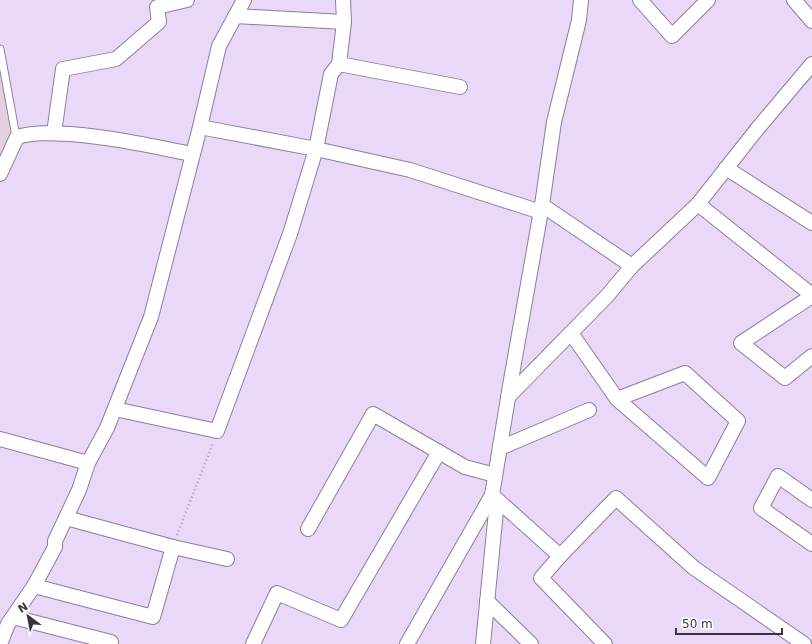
<svg xmlns="http://www.w3.org/2000/svg" width="812" height="644" viewBox="0 0 812 644" font-family="'DejaVu Sans',sans-serif">
<style>
.education{fill:#e4cfde}
.lines{fill:none;stroke-linecap:round;stroke-linejoin:round}
.service-casing{stroke:#8d7d9a;stroke-width:9}
.minor-casing{stroke:#8d7d9a;stroke-width:16}
.path{stroke:#ab9db6;stroke-width:2.5;stroke-dasharray:1 3;stroke-linecap:butt}
.service{stroke:#fff;stroke-width:7}
.minor{stroke:#fff;stroke-width:14}
</style>
<rect width="100%" height="100%" fill="#ead8f8"/>
<!-- education -->
<polygon class="education" points="0,69 12,137 0,162"/>
<g class="lines">
<defs>
<polyline id="service" points="0,49 15,131 17,137"/>
<g id="minor">
<polyline points="640,0 672,36 708,0"/>
<polyline points="794,0 812,21"/>
<polyline points="235,16 344,22"/>
<polyline points="339,64 460,87"/>
<polyline points="200,127 316,149 410,170 541,212"/>
<polyline points="54,133 63,69 116,59 159,22 157,7 187,0"/>
<polyline points="726,168 812,223"/>
<path d="M0,174L17,137C34,132 52,133 70,134C111,137 151,146 192,154"/>
<polyline points="698,204 812,295"/>
<polyline points="542,205 632,266"/>
<polyline points="812,296 741,343 785,378 812,356"/>
<polyline points="571,333 617,399 708,478 738,421 685,373 617,399"/>
<polyline points="508,397 607,296 632,266 698,204 758,128 812,64"/>
<polyline points="115,409 217,431 290,234 316,149 331,74 339,64 344,22 343,0"/>
<polyline points="0,439 88,463"/>
<polyline points="500,448 589,410"/>
<polyline points="812,500 778,476 761,508 812,544"/>
<polyline points="308,529 373,414 465,467 495,475"/>
<polyline points="173,547 227,559"/>
<polyline points="560,556 541,578 605,644"/>
<polyline points="34,586 153,617 173,547 66,518"/>
<polyline points="487,601 531,644"/>
<polyline points="13,617 111,642"/>
<polyline points="0,644 8,624 34,586 55,547 55,541 79,490 88,463 107,428 151,317 200,127 219,46 244,0"/>
<polyline points="253,644 277,593 341,620 439,452"/>
<polyline points="407,644 492,495 560,556 616,498 694,568 804,644"/>
<polyline points="483,644 496,511 492,495 511,380 542,205 554,122 579,20 581,0"/>
</g>
</defs>
<!-- service casing -->
<use href="#service" class="service-casing"/>
<!-- minor casing -->
<use href="#minor" class="minor-casing"/>
<!-- path -->
<polyline class="path" points="177,535 213,443"/>
<!-- service -->
<use href="#service" class="service"/>
<!-- minor -->
<use href="#minor" class="minor"/>
</g>
<!-- north arrow -->
<g transform="translate(28 616) rotate(328)" stroke="#ffffff" stroke-width="3" paint-order="stroke">
<path d="M0-3L7 15L0 10L-7 15Z" fill="#3a333f"/>
<text y="-6" font-size="11" font-weight="bold" text-anchor="middle" fill="#3a333f">N</text>
</g>
<!-- scale -->
<path d="M676 628v6h106v-6" fill="none" stroke="#3a333f" stroke-width="2"/>
<text x="682" y="628" font-size="12" fill="#3a333f" stroke="#ffffff" stroke-width="3" paint-order="stroke">50 m</text>
</svg>
